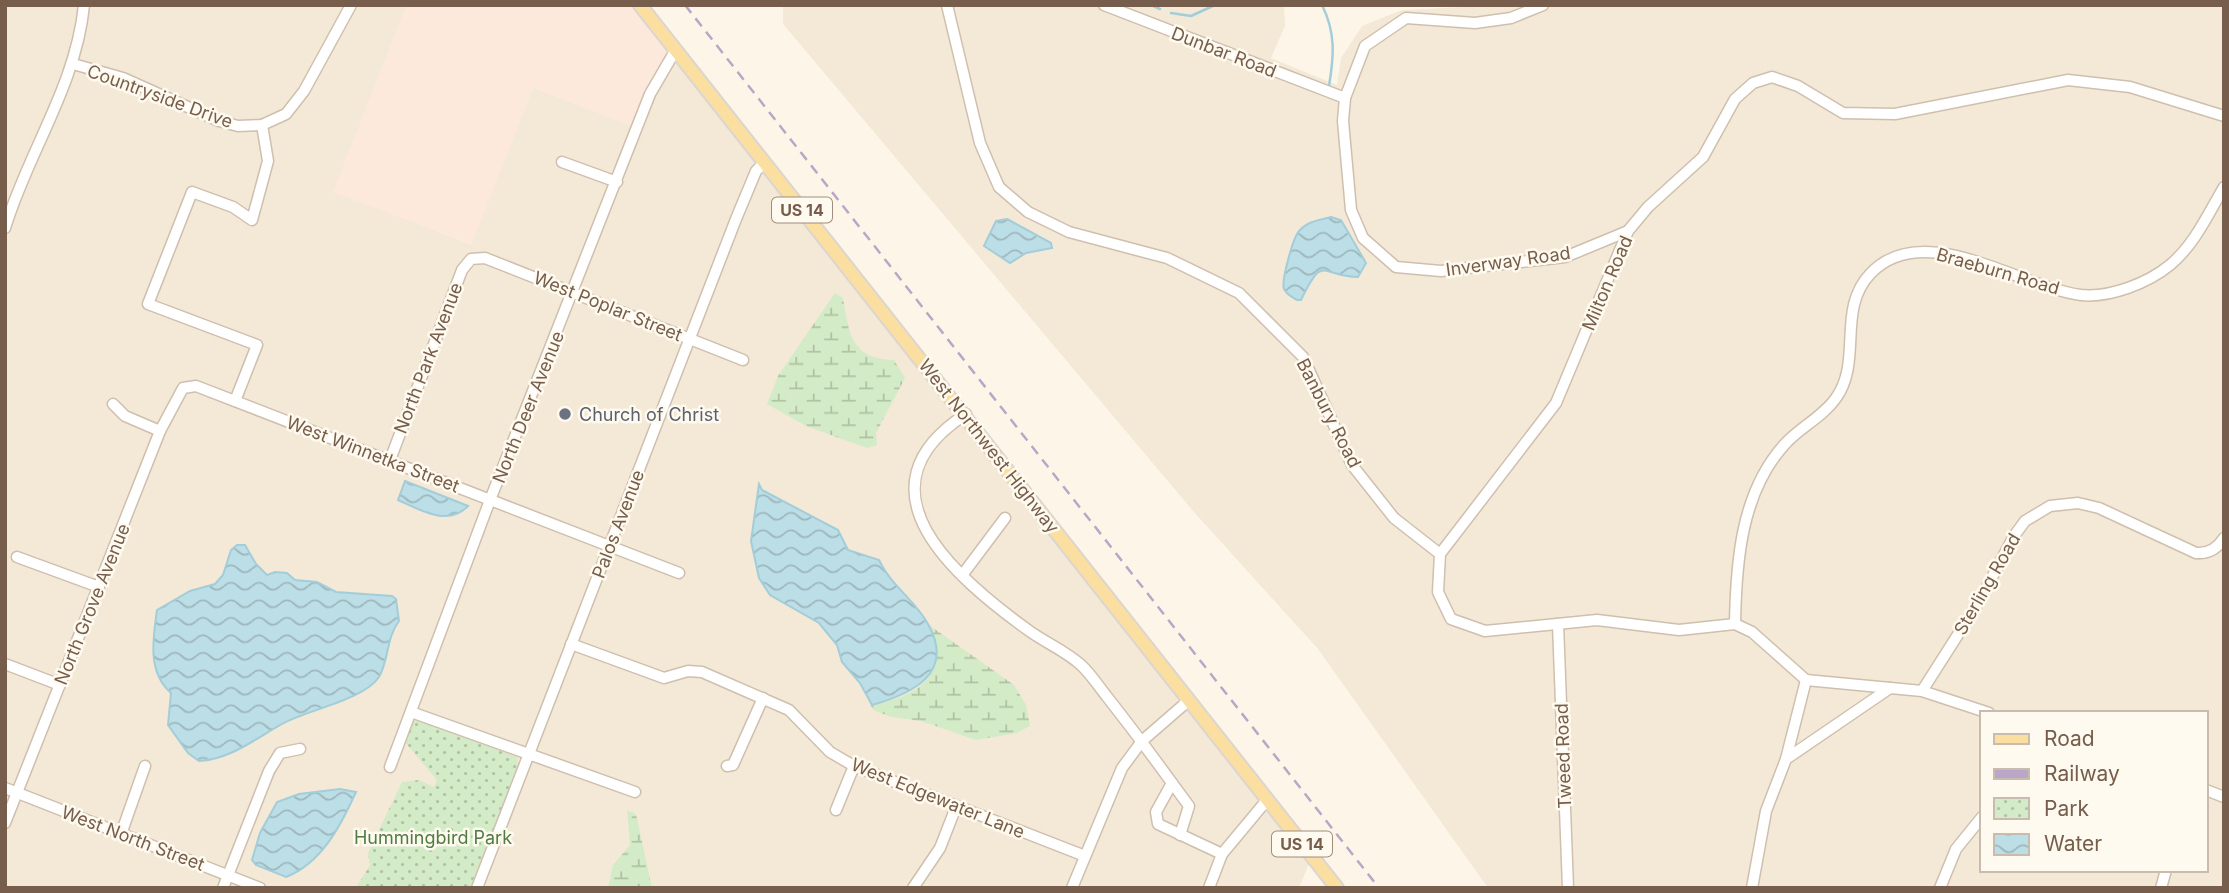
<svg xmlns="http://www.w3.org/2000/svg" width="2229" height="893" viewBox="0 0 2229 893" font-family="Inter,sans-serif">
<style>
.residential{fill:#f4e9d7;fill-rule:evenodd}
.commercial{fill:#fde8dc}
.wetland{fill:url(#wetland-marsh)}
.park{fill:url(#park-dots)}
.water{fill:url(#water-waves);stroke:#a2cdd9;stroke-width:2}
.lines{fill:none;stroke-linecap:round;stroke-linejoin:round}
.stream{stroke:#a2cdd9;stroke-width:2.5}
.minor-casing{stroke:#cfbfae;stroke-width:13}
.major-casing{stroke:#dcd5d0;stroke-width:16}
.minor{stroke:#fff;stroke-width:10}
.major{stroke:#fadfa1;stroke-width:12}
.rail{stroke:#baa6c7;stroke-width:2.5;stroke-dasharray:10 7;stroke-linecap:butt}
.worship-dot{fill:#6b7280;stroke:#fffaef;stroke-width:2.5}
.labels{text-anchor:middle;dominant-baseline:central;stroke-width:5;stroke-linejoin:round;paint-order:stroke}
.shield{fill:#fffaef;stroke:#a08d7d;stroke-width:2}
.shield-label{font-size:16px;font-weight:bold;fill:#775e4c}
.street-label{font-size:18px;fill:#775e4c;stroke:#fffaef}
.worship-label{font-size:18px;fill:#5b616d;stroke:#fffaef;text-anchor:start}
.park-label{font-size:18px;fill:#507d43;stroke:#fffaef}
</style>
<defs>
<pattern id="wetland-marsh" width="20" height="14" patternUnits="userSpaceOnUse" patternTransform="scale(1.75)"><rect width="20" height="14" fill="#d3ebc6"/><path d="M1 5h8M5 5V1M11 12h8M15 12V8" fill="none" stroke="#b0c2a3"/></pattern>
<pattern id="park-dots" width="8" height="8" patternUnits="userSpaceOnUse" patternTransform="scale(1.75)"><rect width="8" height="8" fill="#d3ebc6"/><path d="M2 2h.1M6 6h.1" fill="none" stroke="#b0c2a3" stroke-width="1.8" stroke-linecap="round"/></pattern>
<pattern id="water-waves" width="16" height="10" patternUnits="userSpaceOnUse" patternTransform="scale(1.75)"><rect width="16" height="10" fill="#bcdee7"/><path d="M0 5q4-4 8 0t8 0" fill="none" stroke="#9eb7bd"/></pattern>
</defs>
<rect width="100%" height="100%" fill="#fdf6e8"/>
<!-- residential -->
<g class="residential">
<polygon points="5,5 407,5 334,191 471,244 533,87 637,128 675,51 1268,802 1309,864 1299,888 5,888"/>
<path d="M783,5H1284L1285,26L1271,58L1337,85L1341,58L1362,26L1402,10L1501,5H2224V888H1488L1318,649L1193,511L783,24ZM1982,713H2206V870H1982Z"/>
</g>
<!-- commercial -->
<polygon class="commercial" points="407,5 640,5 675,51 637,128 533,87 472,244 333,192"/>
<!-- wetland -->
<g class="wetland">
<path d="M835,293L843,298C849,334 851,359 894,360L905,378L876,433L877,445L867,448L806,426L767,404L778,376Z"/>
<path d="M929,625L1014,685L1026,705L1030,726L1017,733L976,740L921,721L892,717L875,711L870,705C899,700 935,689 936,653C936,645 931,634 929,625Z"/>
<polygon points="627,810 636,814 652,888 608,888 613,865 630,845"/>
</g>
<!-- park -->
<polygon class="park" points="418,720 517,757 519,767 470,888 356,888 370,865 368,853 402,782 419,780 434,787 437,780 404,741 412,722"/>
<!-- water -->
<g class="water">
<path d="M1331,217L1341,220L1366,263L1358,277C1320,276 1324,253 1301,300H1297C1292,297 1287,295 1284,289C1281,282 1293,236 1300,230C1308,221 1320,220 1331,217Z"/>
<polygon points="1007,219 1051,243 1052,248 1026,253 1010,263 984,246 996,221"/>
<path d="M405,481L468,506C448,527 420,510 398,500Z"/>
<path d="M759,484L762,490L838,530L848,550L879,560C891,586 915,600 928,624C956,674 911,694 872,705L860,683L842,662L837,645L819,623L770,595L759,578L751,541Z"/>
<path d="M237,545H245L256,564L267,575L275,572L287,573L295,580L317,582L336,592L392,596L396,599L399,621C386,638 389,660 379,677C364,700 306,710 282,724C255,739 231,759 199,761L188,753L168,725L171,693C147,672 153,639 157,610L190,591L215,584L223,575L231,550Z"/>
<path d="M340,789L356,792C341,825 322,863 286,877L256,865L252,860L260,833L277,802L299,794Z"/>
</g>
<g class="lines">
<!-- stream -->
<g class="stream">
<polyline points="1151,5 1160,9"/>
<path d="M1322,5C1336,33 1334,56 1329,86"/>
<polyline points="1171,13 1191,16 1215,5"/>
</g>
<defs>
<g id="minor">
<polyline points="947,5 980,143 999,187 1028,212 1069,232 1167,258 1239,293 1303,357 1352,465 1394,518 1440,554 1438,592 1451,619 1485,631 1597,620 1679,630 1735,624 1752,632 1806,680 1922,691 1989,713"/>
<polyline points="1104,5 1345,98"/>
<polyline points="1543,5 1511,18 1475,23 1406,18 1365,46 1345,98 1343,121 1351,210 1363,238 1396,267 1441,271 1565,257 1628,231"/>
<polyline points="73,64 123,78 219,121 238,126 262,125 286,114 304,91 351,5"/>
<polyline points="562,162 617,182"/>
<path d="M5,228C28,152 76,86 84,5"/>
<polyline points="235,401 257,345 148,304 192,192 233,207 252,220 268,161 262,125"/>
<polyline points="113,404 125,416 160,431"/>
<path d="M966,414C850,489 956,578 1028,630C1044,642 1066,651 1081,665C1091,674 1099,687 1108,698C1130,726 1151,754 1172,783L1156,812L1158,824L1222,854"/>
<polyline points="390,460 462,270 471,259 485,258 743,360"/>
<polyline points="1440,554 1556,403 1628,231 1648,207 1703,157 1735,99 1753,83 1772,77 1798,86 1843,113 1895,114 2068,80 2130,87 2224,116"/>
<polyline points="17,557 99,587"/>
<polyline points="963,574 1005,518"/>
<polyline points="1558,624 1568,888"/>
<path d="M1735,624C1736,562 1741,492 1785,444C1800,427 1823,417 1836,398C1863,360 1836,309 1871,273C1924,218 2019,287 2081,295C2110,298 2148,283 2170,265C2195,244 2208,214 2224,187"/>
<polyline points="571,644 664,678 688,671 702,672 789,710 830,752 854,766 1085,856"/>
<polyline points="5,664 60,685"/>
<path d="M1922,691L1980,600L2014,536L2025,521L2050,506L2078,503L2099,508L2196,553C2208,554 2217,549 2224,538"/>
<polyline points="411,712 635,792"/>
<polyline points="1786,759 1890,688"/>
<polyline points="727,766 733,765 763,698"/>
<polyline points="390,767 490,500 650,94 675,51"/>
<polyline points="1172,783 1189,806 1180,835"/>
<polyline points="5,788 260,888"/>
<polyline points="2206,790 2224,797"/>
<polyline points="836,810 854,766"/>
<polyline points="5,823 160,431 183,388 196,386 679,573"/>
<polyline points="121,834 145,766"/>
<polyline points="223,888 269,771 280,753 300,749"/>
<polyline points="477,888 736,219 756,171 764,163"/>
<polyline points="913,888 940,848 956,807"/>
<polyline points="1072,888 1122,768 1142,741 1188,701"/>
<polyline points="1209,888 1222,854 1267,800"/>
<polyline points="1752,888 1766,811 1786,759 1806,680"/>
<polyline points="1940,888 1956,849 1982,817"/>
<polyline points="2161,888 2166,870"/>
</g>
<polyline id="major" points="640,5 1337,888"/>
</defs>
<!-- minor casing -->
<use href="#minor" class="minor-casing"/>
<!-- major casing -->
<use href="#major" class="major-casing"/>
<!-- minor -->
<use href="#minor" class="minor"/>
<!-- major -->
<use href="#major" class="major"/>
<!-- rail -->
<polyline class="rail" points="685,5 1379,888"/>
</g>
<!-- markers -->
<circle class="worship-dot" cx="565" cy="414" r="7"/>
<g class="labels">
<!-- shield labels -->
<g class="shield">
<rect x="772" y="197.5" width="60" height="25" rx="5"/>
<rect x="1272" y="831.5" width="60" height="25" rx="5"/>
</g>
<g class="shield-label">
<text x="802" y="210">US 14</text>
<text x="1302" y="844">US 14</text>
</g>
<!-- street labels -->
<g class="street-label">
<text transform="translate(1224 52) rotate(21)">Dunbar Road</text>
<text transform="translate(160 96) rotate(20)">Countryside Drive</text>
<text transform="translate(1508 261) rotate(-8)">Inverway Road</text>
<text transform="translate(1998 271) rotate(16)">Braeburn Road</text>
<text transform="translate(1607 283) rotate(-67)">Milton Road</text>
<text transform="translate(608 306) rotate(22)">West Poplar Street</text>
<text transform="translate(428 358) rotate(-69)">North Park Avenue</text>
<text transform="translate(528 407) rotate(-68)">North Deer Avenue</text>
<text transform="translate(1329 413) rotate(63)">Banbury Road</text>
<text transform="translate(989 446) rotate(52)">West Northwest Highway</text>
<text transform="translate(373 454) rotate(21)">West Winnetka Street</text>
<text transform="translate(618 524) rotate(-69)">Palos Avenue</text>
<text transform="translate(1987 584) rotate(-60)">Sterling Road</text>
<text transform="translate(92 604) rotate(-68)">North Grove Avenue</text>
<text transform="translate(1563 756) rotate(-92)">Tweed Road</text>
<text transform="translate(938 798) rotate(22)">West Edgewater Lane</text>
<text transform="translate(133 838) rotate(21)">West North Street</text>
</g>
<!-- worship labels -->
<g class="worship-label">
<text x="579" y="414">Church of Christ</text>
</g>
<!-- park labels -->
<g class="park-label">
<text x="433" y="837">Hummingbird Park</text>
</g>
</g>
<!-- border -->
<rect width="2229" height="893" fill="none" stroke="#775e4c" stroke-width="14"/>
<!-- legend -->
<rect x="1980" y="711" width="228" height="161" fill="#fffaef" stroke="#c9bcae" stroke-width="2"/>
<rect x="1994" y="734" width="35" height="10" fill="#fadfa1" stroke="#c9bcae" stroke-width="2"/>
<text x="2044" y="746" font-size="21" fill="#775e4c">Road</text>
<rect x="1994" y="769" width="35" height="10" fill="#baa6c7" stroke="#c9bcae" stroke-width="2"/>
<text x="2044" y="781" font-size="21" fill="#775e4c">Railway</text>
<rect x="1994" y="798" width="35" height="21" fill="url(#park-dots)" stroke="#c9bcae" stroke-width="2"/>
<text x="2044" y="816" font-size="21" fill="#775e4c">Park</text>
<rect x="1994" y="834" width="35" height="21" fill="url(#water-waves)" stroke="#c9bcae" stroke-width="2"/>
<text x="2044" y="851" font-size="21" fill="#775e4c">Water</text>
</svg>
